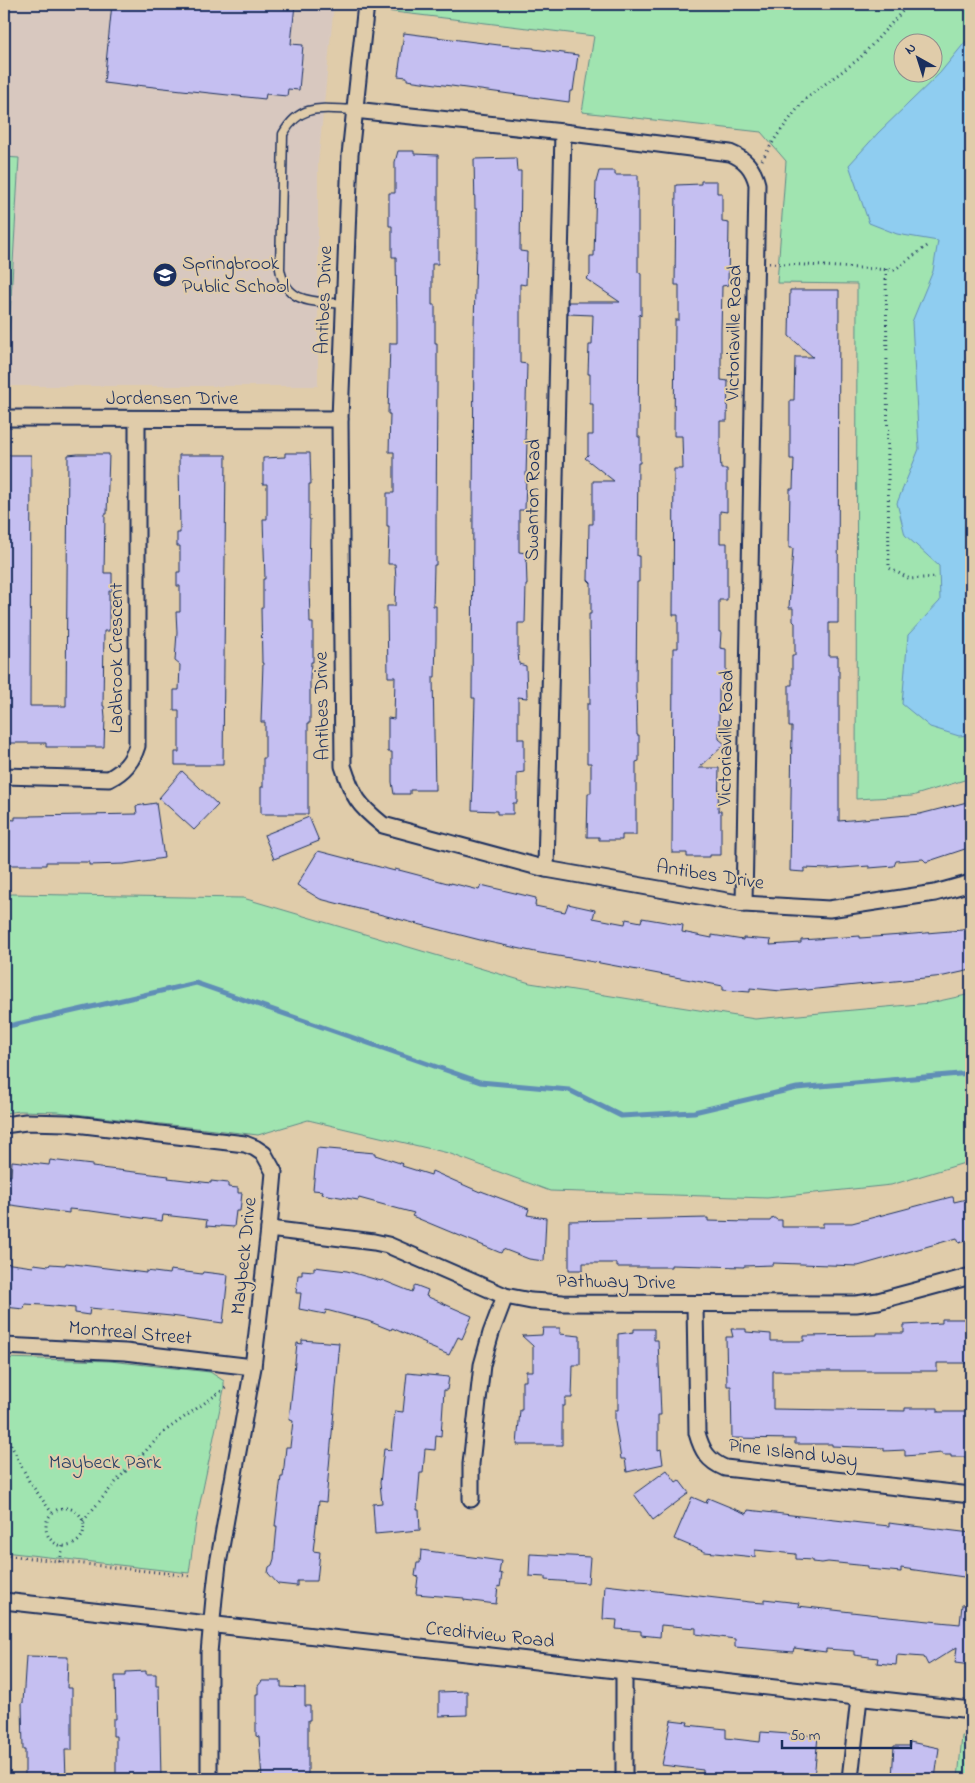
<svg xmlns="http://www.w3.org/2000/svg" width="975" height="1783" viewBox="0 0 975 1783" font-family="'Indie Flower',sans-serif">
<style>
.built{fill:#d8c8bf}
.green{fill:#a0e4b0;stroke:#5e8a87;fill-rule:evenodd}
.water{fill:#8fcdf0;stroke:#618eb6}
.lines{fill:none;stroke-linecap:round;stroke-linejoin:round}
.stream{stroke:#618eb6;stroke-width:5}
.building{fill:#c5bff1;stroke:#1b2f5e}
.service-casing{stroke:#1b2f5e;stroke-width:11}
.minor-casing{stroke:#1b2f5e;stroke-width:19}
.path{stroke:#1b2f5e;stroke-width:3;stroke-dasharray:1 4;stroke-linecap:butt}
.service{stroke:#e0ccaa;stroke-width:8}
.minor{stroke:#e0ccaa;stroke-width:15}
.labels{text-anchor:middle;dominant-baseline:central;stroke-width:4;stroke-linejoin:round;paint-order:stroke}
.poi-label{font-size:20px;fill:#1b2f5e;stroke:#e0ccaa;text-anchor:start}
.street-label{font-size:20px;fill:#1b2f5e;stroke:#e0ccaa}
.park-label{font-size:20px;fill:#284166;stroke:#e0ccaa}
</style>
<rect width="100%" height="100%" fill="#e0ccaa"/>
<filter id="ink" filterUnits="userSpaceOnUse"><feTurbulence type="fractalNoise" baseFrequency=".02" numOctaves="2"/><feDisplacementMap in="SourceGraphic" scale="10" xChannelSelector="R" yChannelSelector="G"/><feConvolveMatrix kernelMatrix="1 2 1 2 8 2 1 2 1" color-interpolation-filters="sRGB"/></filter>
<g filter="url(#ink)">
<!-- built -->
<polygon class="built" points="4,4 334,4 318,164 318,386 6,386 19,159 4,157"/>
<!-- green -->
<g class="green">
<path d="M388,4H971V778L912,796L856,799L857,284L777,283L786,161L761,132L582,112L594,36L386,11ZM902,42H932V72H902Z"/>
<polygon points="4,157 19,158 6,386 4,386"/>
<polygon points="12,894 243,898 530,983 755,1019 930,1003 971,994 971,1161 891,1185 767,1198 550,1191 448,1153 308,1120 258,1135 57,1112 20,1111 4,1113 4,896"/>
<polygon points="4,1358 110,1361 210,1372 224,1381 224,1389 196,1522 189,1573 4,1552"/>
<polygon points="962,1736 971,1737 971,1779 958,1779"/>
</g>
<!-- water -->
<polygon class="water" points="971,35 971,735 959,736 930,727 902,704 908,635 940,601 939,566 905,535 897,503 919,449 912,322 933,271 938,241 897,234 869,223 849,165 878,133 940,73"/>
<g class="lines">
<!-- stream -->
<polyline class="stream" points="4,1027 196,983 480,1082 569,1090 621,1116 694,1112 797,1088 971,1073"/>
</g>
<!-- building -->
<g class="building">
<polygon points="112,4 295,4 291,44 303,45 299,90 288,89 287,96 266,94 265,99 136,85 136,87 104,83"/>
<polygon points="404,33 499,45 534,48 534,49 578,55 573,91 570,91 569,102 407,80 407,77 398,76"/>
<polygon points="398,151 414,151 414,154 438,155 438,264 432,264 432,305 435,305 435,343 437,343 437,381 436,527 436,565 434,565 433,606 436,606 436,639 435,677 433,677 435,790 410,790 410,794 394,794 392,782 392,752 388,752 388,718 394,719 395,677 388,677 387,606 395,606 396,579 395,564 388,564 389,526 387,526 387,493 394,493 394,452 389,452 390,414 388,414 390,343 397,343 397,321 396,257 392,257 392,226 389,226 389,193 395,193 395,162"/>
<polygon points="516,158 517,171 521,171 520,251 527,252 526,285 520,284 520,363 527,364 525,440 527,440 525,510 519,510 519,552 526,553 527,585 526,585 525,623 518,623 518,652 519,664 526,666 527,698 518,697 518,739 524,739 524,772 517,773 517,803 513,803 513,814 497,814 497,811 472,810 475,698 472,698 474,326 476,251 477,251 477,209 475,209 474,159"/>
<polygon points="599,171 615,171 615,175 638,175 638,272 641,274 641,316 639,314 638,437 640,437 640,463 638,463 637,556 639,556 639,582 637,582 636,686 637,735 639,735 639,761 636,762 636,835 622,835 622,840 599,840 599,837 587,837 588,793 591,793 591,763 587,763 587,704 590,704 589,614 591,614 591,583 588,580 589,524 593,524 593,481 614,481 585,458 588,455 588,435 593,435 593,404 590,404 590,374 588,374 589,345 592,345 593,315 568,314 568,302 620,302 586,279 590,275 590,256 594,256 596,182"/>
<polygon points="701,181 717,181 717,193 722,193 722,222 729,223 728,285 722,286 721,332 721,380 728,381 727,421 720,421 720,453 721,469 727,469 727,512 720,511 720,543 727,543 727,600 719,600 719,632 721,632 720,648 726,649 726,690 719,689 719,739 725,744 699,768 719,768 718,811 721,811 721,855 710,855 710,857 687,857 687,853 672,853 673,648 678,648 678,615 673,615 674,469 683,469 682,436 674,436 675,320 679,320 679,285 675,285 676,185 701,184"/>
<polygon points="790,290 839,290 838,623 829,623 829,656 838,656 838,671 839,671 839,821 920,814 971,801 971,847 926,862 923,859 896,861 894,866 869,868 869,866 829,869 804,868 804,872 790,871 792,727 789,727 789,685 792,685 792,655 795,655 795,623 793,621 793,608 789,608 793,548 789,548 790,489 793,489 794,459 790,459 790,400 794,400 795,357 813,357 789,336"/>
<polygon points="285,453 310,453 311,484 309,484 309,519 310,519 309,583 310,623 313,623 313,662 311,662 310,678 310,723 308,723 308,814 261,814 261,787 263,787 263,758 265,758 265,722 261,722 263,663 262,663 261,608 263,608 263,579 265,579 263,519 267,519 267,484 263,484 263,458 285,457"/>
<polygon points="78,454 109,454 107,514 105,514 104,573 112,573 112,591 109,591 109,631 104,631 103,706 104,706 105,717 104,747 46,747 46,743 4,743 4,457 6,457 6,455 31,455 30,706 66,706 68,455"/>
<polygon points="179,455 226,455 223,765 175,765 175,752 179,752 179,710 174,710 174,690 179,690 180,665 175,661 177,632 176,612 180,612 180,586 177,586 177,572 180,572 180,546 177,546 177,533 180,533"/>
<polygon points="182,771 218,805 194,830 159,798"/>
<polygon points="156,803 164,858 124,864 89,865 89,862 46,862 46,865 4,865 4,819 15,820 15,817 30,817 30,816 137,814 136,806"/>
<polygon points="309,817 319,841 274,859 264,835"/>
<polygon points="318,851 395,871 395,869 418,875 451,884 451,883 479,890 481,885 536,898 535,906 565,912 568,904 595,910 593,918 625,924 626,919 641,922 642,918 683,925 682,932 712,938 712,935 743,940 743,938 771,940 770,945 801,943 801,940 860,936 860,938 902,935 962,930 971,927 971,970 944,976 807,990 806,989 781,991 750,988 750,992 723,990 723,986 600,963 540,953 484,941 320,899 297,885"/>
<polygon points="317,1148 375,1153 375,1155 403,1164 402,1166 431,1175 432,1171 480,1192 481,1191 529,1209 527,1215 546,1218 544,1261 529,1259 503,1249 501,1253 412,1216 414,1213 359,1198 358,1200 322,1194 323,1191 313,1190"/>
<polygon points="50,1160 92,1165 92,1167 169,1176 168,1178 211,1183 211,1181 228,1183 228,1187 238,1188 238,1193 242,1193 240,1211 236,1211 234,1227 220,1226 220,1227 206,1226 207,1220 163,1215 162,1221 91,1211 69,1209 69,1213 4,1204 4,1175 11,1176 12,1161 49,1165"/>
<polygon points="951,1197 953,1197 954,1202 971,1198 971,1239 959,1243 957,1238 858,1266 773,1263 773,1265 744,1266 744,1267 671,1265 671,1267 617,1267 617,1263 583,1263 583,1270 569,1270 569,1221 708,1218 708,1221 749,1222 749,1221 770,1221 773,1217 777,1220 782,1220 782,1227 823,1227 823,1223 852,1223"/>
<polygon points="4,1263 33,1267 34,1264 49,1266 50,1264 65,1265 66,1263 146,1273 146,1271 169,1274 170,1270 202,1274 203,1272 228,1275 223,1323 171,1316 90,1308 89,1315 75,1313 75,1308 43,1305 25,1304 24,1309 4,1307"/>
<polygon points="314,1267 347,1271 381,1281 382,1280 412,1292 415,1285 428,1290 426,1296 472,1316 462,1339 458,1337 449,1355 425,1345 426,1343 392,1328 391,1330 368,1321 326,1310 325,1314 299,1309 301,1293 296,1293 298,1275 302,1275 302,1270 314,1271"/>
<polygon points="942,1319 971,1319 971,1363 937,1363 937,1371 773,1371 773,1409 905,1411 905,1408 938,1408 938,1412 971,1412 971,1457 951,1457 951,1455 942,1455 942,1453 905,1456 905,1450 884,1451 884,1448 832,1446 832,1444 795,1444 795,1439 732,1438 731,1386 727,1386 726,1337 733,1337 731,1329 746,1329 746,1332 771,1334 771,1341 804,1341 804,1336 877,1335 877,1333 904,1333 904,1325 942,1323"/>
<polygon points="543,1328 560,1328 560,1334 580,1336 580,1365 573,1365 572,1398 565,1398 565,1406 562,1406 562,1445 517,1445 520,1410 522,1410 522,1381 526,1381 526,1371 533,1371 533,1346 522,1336 542,1335"/>
<polygon points="634,1329 654,1329 654,1340 658,1340 661,1415 658,1415 658,1450 661,1449 663,1464 627,1472 625,1459 621,1459 615,1422 615,1410 618,1410 618,1334 634,1332"/>
<polygon points="302,1340 339,1343 338,1353 339,1353 326,1502 319,1501 313,1551 320,1552 317,1581 297,1581 297,1586 278,1584 268,1573 269,1567 272,1565 274,1559 277,1526 275,1526 281,1477 283,1477 286,1447 290,1447 293,1421 289,1420 297,1343 302,1344"/>
<polygon points="407,1373 449,1377 447,1390 444,1390 441,1436 436,1435 435,1450 425,1449 423,1473 420,1473 417,1510 419,1510 420,1530 375,1534 373,1504 382,1503 380,1483 384,1449 391,1450 395,1411 403,1412"/>
<polygon points="667,1470 676,1482 679,1480 689,1493 653,1520 634,1494"/>
<polygon points="692,1497 706,1503 708,1498 747,1514 748,1510 861,1523 889,1526 889,1523 896,1524 971,1533 971,1578 901,1568 901,1572 868,1569 868,1566 828,1562 822,1563 812,1562 812,1560 796,1559 796,1554 755,1550 755,1557 705,1552 674,1539"/>
<polygon points="421,1550 501,1561 499,1573 502,1574 500,1587 498,1586 496,1604 464,1600 464,1598 416,1594 418,1577 415,1576 417,1563 420,1563"/>
<polygon points="530,1554 590,1557 588,1583 545,1580 545,1577 529,1576"/>
<polygon points="605,1585 750,1602 764,1603 764,1599 799,1603 798,1606 878,1615 878,1616 960,1624 962,1605 971,1605 971,1665 955,1663 957,1647 928,1665 924,1657 897,1655 896,1665 877,1663 878,1658 854,1655 854,1651 826,1649 826,1652 794,1648 793,1652 735,1647 735,1639 696,1634 696,1628 661,1625 660,1637 641,1635 641,1631 616,1629 617,1620 603,1619"/>
<polygon points="26,1656 68,1657 67,1688 72,1688 72,1750 65,1750 66,1779 25,1779 25,1750 23,1750 22,1703 23,1703"/>
<polygon points="146,1671 146,1674 156,1674 156,1686 159,1686 161,1779 116,1779 116,1736 113,1736 113,1719 116,1719 115,1676 126,1676 126,1672"/>
<polygon points="262,1681 281,1681 281,1687 305,1688 305,1706 310,1706 310,1720 308,1720 308,1779 262,1779 259,1737 256,1736 256,1694 258,1694 258,1686"/>
<polygon points="467,1691 467,1715 439,1716 439,1692"/>
<polygon points="671,1720 688,1722 687,1725 726,1729 726,1738 760,1742 761,1732 818,1736 814,1779 776,1777 776,1779 746,1779 727,1777 727,1779 724,1779 713,1778 714,1776 703,1775 703,1770 662,1765"/>
<polygon points="910,1742 939,1748 935,1779 892,1778 894,1746 909,1746"/>
</g>
<g class="lines">
<defs>
<path id="service" d="M344,304C315,301 286,305 280,269L283,134C301,102 323,109 354,110"/>
<g id="minor">
<path d="M366,4L350,155L340,419L343,766C353,797 358,805 383,825L546,869L744,904L829,909L935,893L971,883"/>
<path d="M354,110L563,132L730,153C745,159 753,168 757,184L744,904"/>
<polyline points="4,418 340,419"/>
<path d="M4,776L109,779C124,771 132,762 137,746V419"/>
<polyline points="546,869 563,132"/>
<polyline points="4,1125 26,1122 67,1123 245,1144 255,1148 264,1154 274,1172 269,1229 253,1367 218,1564 214,1598 209,1653 209,1779"/>
<polyline points="269,1229 374,1242 388,1245 505,1296 531,1301 563,1303 856,1304 878,1301 971,1276"/>
<path d="M695,1304L697,1433C702,1451 708,1461 725,1468L971,1495"/>
<polyline points="4,1346 125,1352 253,1367"/>
<polyline points="471,1499 471,1464 482,1365 491,1333 505,1296"/>
<polyline points="4,1601 971,1710"/>
<polyline points="624,1779 624,1672"/>
<polyline points="850,1779 859,1698"/>
</g>
</defs>
<!-- service casing -->
<use href="#service" class="service-casing"/>
<!-- minor casing -->
<use href="#minor" class="minor-casing"/>
<!-- path -->
<g class="path">
<polyline points="762,160 776,137 805,99 860,58 909,4"/>
<polyline points="769,263 894,270 930,244"/>
<polyline points="886,269 889,568 910,579 936,577"/>
<polyline points="4,1431 29,1481 52,1513"/>
<circle cx="65" cy="1527" r="19"/>
<polyline points="83,1521 121,1476 165,1431 227,1387"/>
<polyline points="4,1555 191,1576"/>
<polyline points="60,1562 63,1546"/>
</g>
<!-- service -->
<use href="#service" class="service"/>
<!-- minor -->
<use href="#minor" class="minor"/>
</g>
</g>
<!-- icons -->
<defs>
<symbol id="school-disc" viewBox="-11 -11 22 22"><circle r="9.5" fill="#1b2f5e" stroke="#e0ccaa"/><path d="M0-5L7-2L0 1L-7-2ZM-4 1L0 2.5L4 1V4Q0 6-4 4Z" fill="#fff"/></symbol>
</defs>
<g fill-rule="evenodd">
<use href="#school-disc" x="151" y="261" width="28" height="28"/>
</g>
<g class="labels">
<!-- poi labels -->
<g class="poi-label">
<text x="182" y="264">Springbrook<tspan x="182" dy="23">Public School</tspan></text>
</g>
<!-- street labels -->
<g class="street-label">
<text transform="translate(325 300) rotate(-88)">Antibes Drive</text>
<text transform="translate(735 333) rotate(-89)">Victoriaville Road</text>
<text x="172" y="399">Jordensen Drive</text>
<text transform="translate(534 500) rotate(-89)">Swanton Road</text>
<text transform="translate(117 658) rotate(-90)">Ladbrook Crescent</text>
<text transform="translate(323 706) rotate(-91)">Antibes Drive</text>
<text transform="translate(727 738) rotate(-89)">Victoriaville Road</text>
<text transform="translate(710 876) rotate(9)">Antibes Drive</text>
<text transform="translate(245 1256) rotate(-84)">Maybeck Drive</text>
<text transform="translate(616 1283) rotate(1)">Pathway Drive</text>
<text transform="translate(130 1334) rotate(5)">Montreal Street</text>
<text transform="translate(793 1454) rotate(7)">Pine Island Way</text>
<text transform="translate(490 1636) rotate(6)">Creditview Road</text>
</g>
<!-- park labels -->
<g class="park-label">
<text x="105" y="1463">Maybeck Park</text>
</g>
</g>
<!-- margin -->
<rect width="975" height="1783" fill="none" stroke="#e0ccaa" stroke-width="20"/>
<rect x="10" y="10" width="955" height="1763" fill="none" stroke="#1b2f5e" stroke-width="2" filter="url(#ink)"/>
<!-- north arrow -->
<g transform="translate(918 58) rotate(321)"><circle r="24" fill="#e0ccaa" stroke="#918d8c"/>
<path d="M0-4L9 19L0 12L-9 19Z" fill="#1b2f5e"/>
<text y="-8" font-size="14" font-weight="bold" text-anchor="middle" fill="#1b2f5e">N</text>
</g>
<!-- scale -->
<path d="M782 1740v8h129v-8" fill="none" stroke="#1b2f5e" stroke-width="2.5"/>
<text x="790" y="1740" font-size="15" fill="#1b2f5e" stroke="#e0ccaa" stroke-width="4" paint-order="stroke">50 m</text>
</svg>
